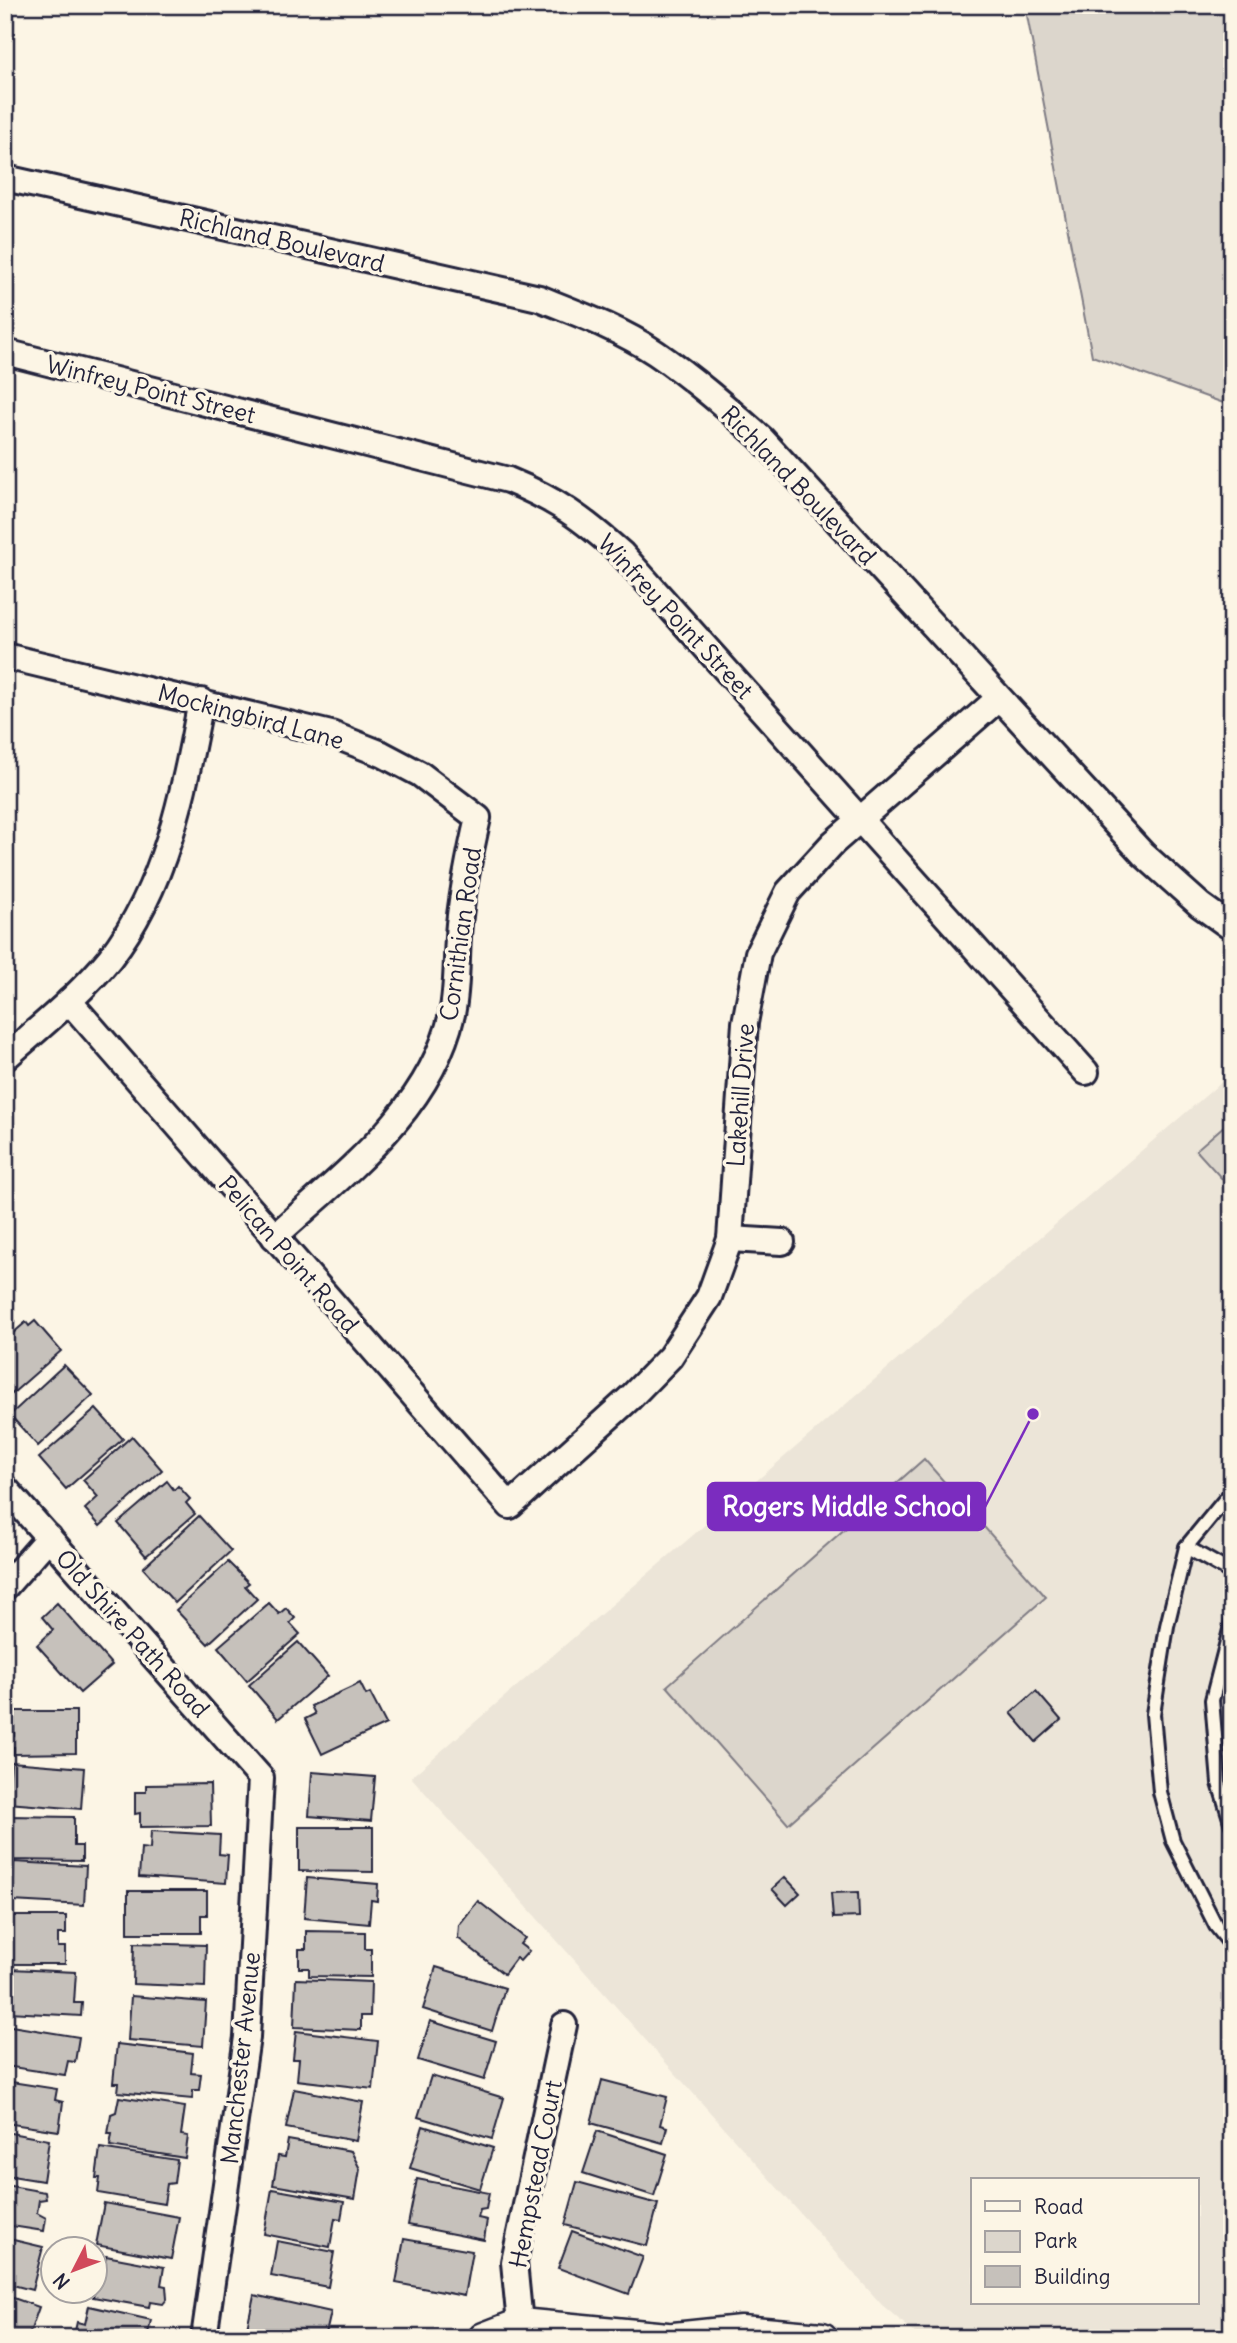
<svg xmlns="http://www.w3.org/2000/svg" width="1237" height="2343" viewBox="0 0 1237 2343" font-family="Delius,sans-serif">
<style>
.built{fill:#ece5d8;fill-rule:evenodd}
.green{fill:#dcd6cc;stroke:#7f7c84;stroke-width:2}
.building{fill:#c6c1bb;stroke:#22223b;stroke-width:2}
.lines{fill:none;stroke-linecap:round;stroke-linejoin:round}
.service-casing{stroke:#22223b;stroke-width:18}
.minor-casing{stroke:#22223b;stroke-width:30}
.tertiary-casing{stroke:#22223b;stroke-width:35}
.service{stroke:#fcf5e5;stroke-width:12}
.minor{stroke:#fcf5e5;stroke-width:24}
.tertiary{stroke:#fcf5e5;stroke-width:30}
.labels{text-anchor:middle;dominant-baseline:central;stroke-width:7;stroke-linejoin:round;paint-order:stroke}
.street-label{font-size:24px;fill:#22223b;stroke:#fcf5e5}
.leader{fill:none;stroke:#7b2cbf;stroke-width:2.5}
.callout-dot{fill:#7b2cbf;stroke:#fcf5e5;stroke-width:2.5}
.callout{fill:#7b2cbf;stroke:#7b2cbf;stroke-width:2.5}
.callout-label{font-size:26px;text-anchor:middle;font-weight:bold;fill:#fff}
</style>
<rect width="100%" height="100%" fill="#fcf5e5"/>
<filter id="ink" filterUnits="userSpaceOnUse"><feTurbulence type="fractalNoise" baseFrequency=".0143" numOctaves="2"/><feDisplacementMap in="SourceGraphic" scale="14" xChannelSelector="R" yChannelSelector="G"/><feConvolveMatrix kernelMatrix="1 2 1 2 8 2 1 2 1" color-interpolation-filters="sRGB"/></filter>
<g filter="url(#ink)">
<!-- built -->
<path class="built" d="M1232,1073V2338H921L882,2305L411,1777ZM973,2180H1197V2303H973Z"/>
<!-- green -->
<g class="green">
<polygon points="1025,5 1232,5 1232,406 1092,356"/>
<polygon points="1232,1119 1232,1190 1196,1150"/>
<polygon points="924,1459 1046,1597 788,1824 667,1686"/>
</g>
<!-- building -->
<g class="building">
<polygon points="5,1299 11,1306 5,1311 15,1321 5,1330"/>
<polygon points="35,1321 61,1351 5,1400 5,1340 26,1322 29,1326"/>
<polygon points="64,1365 93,1395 38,1446 10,1415"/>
<polygon points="96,1409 123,1439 66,1489 39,1458"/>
<polygon points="132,1436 162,1470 100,1526 85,1509 98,1497 83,1480"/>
<polygon points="167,1481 174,1490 178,1486 190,1499 186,1503 195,1514 146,1556 118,1523"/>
<polygon points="199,1516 231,1551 175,1603 143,1568"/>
<polygon points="228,1562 249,1583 245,1586 257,1599 208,1644 176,1610"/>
<polygon points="57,1603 112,1665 80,1693 37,1645 53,1630 42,1617"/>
<polygon points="269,1603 279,1614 286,1608 295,1618 290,1623 300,1634 247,1681 218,1647"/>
<polygon points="298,1642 328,1676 278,1719 249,1685"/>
<polygon points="360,1683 366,1695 370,1693 386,1724 322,1754 305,1719 315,1714 311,1706"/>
<polygon points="1036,1691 1061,1720 1036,1742 1011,1713"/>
<polygon points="14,1711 76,1711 76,1753 14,1754 14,1747 7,1747 7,1736 14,1736"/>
<polygon points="11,1762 84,1768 81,1809 8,1803"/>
<polygon points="312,1772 375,1777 371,1821 309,1816"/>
<polygon points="210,1784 211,1826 140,1827 140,1813 135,1814 135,1792 146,1792 146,1785"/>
<polygon points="8,1816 74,1817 74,1846 82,1846 82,1861 8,1860"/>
<polygon points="299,1827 373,1827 373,1872 299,1871"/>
<polygon points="151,1831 220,1835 219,1854 228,1855 226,1883 139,1877 141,1848 150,1849"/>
<polygon points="14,1862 86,1866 84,1905 12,1901"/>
<polygon points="785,1877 800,1893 787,1905 772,1889"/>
<polygon points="307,1878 378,1884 377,1901 371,1900 369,1924 304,1918"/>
<polygon points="128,1891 207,1891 207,1915 201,1915 201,1933 128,1933"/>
<polygon points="858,1892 859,1917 833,1918 831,1893"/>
<polygon points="478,1901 525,1938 520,1944 529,1951 520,1961 516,1958 504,1974 458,1938 459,1925"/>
<polygon points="5,1916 66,1916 66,1934 58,1934 58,1947 65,1947 65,1964 5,1964"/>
<polygon points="306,1931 365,1932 365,1949 371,1949 371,1977 309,1976 309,1968 299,1968 299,1949 306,1949"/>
<polygon points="134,1943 206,1945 205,1987 133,1984"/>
<polygon points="436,1967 505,1988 492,2031 423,2009"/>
<polygon points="11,1969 76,1972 74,2003 82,2003 81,2016 9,2012"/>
<polygon points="296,1979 371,1982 370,2016 361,2016 361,2030 294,2027"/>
<polygon points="131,1996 206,2002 203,2046 128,2040"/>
<polygon points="430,2021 496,2041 484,2080 418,2060"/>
<polygon points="5,2025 79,2037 75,2062 68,2061 65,2075 5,2066"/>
<polygon points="296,2031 378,2041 373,2089 297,2080 299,2059 293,2059"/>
<polygon points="117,2044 193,2053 191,2073 201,2074 199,2090 193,2090 192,2099 118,2092 119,2083 113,2083"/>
<polygon points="431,2076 504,2098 492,2139 418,2117"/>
<polygon points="602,2080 667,2097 660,2125 667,2127 663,2143 591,2123"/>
<polygon points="5,2081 57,2089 55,2100 63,2102 59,2131 5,2123"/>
<polygon points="294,2089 363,2102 356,2141 286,2128"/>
<polygon points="119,2097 185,2107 181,2135 188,2136 185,2158 110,2146 112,2134 108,2134 111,2114 116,2112"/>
<polygon points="423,2126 493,2148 480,2189 410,2168"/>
<polygon points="597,2131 667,2154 654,2196 583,2173"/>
<polygon points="5,2132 49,2140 43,2181 5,2175"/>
<polygon points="288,2140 351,2151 360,2169 355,2199 273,2185 278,2156 285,2157"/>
<polygon points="100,2148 177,2160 174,2183 167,2184 164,2204 98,2193 100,2178 96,2178"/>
<polygon points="417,2179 489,2193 486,2209 480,2210 478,2218 487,2220 484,2240 408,2225"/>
<polygon points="577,2182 658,2204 647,2246 565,2225"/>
<polygon points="5,2185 45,2192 46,2199 39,2200 37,2213 46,2218 44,2231 5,2225"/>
<polygon points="272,2189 344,2202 341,2219 335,2218 330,2247 264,2234"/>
<polygon points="104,2203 179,2217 171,2259 96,2245"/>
<polygon points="572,2231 643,2257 629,2294 558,2268"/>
<polygon points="5,2238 43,2247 32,2290 5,2283"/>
<polygon points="404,2239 472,2251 464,2296 396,2283"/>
<polygon points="277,2241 334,2252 328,2287 271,2276"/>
<polygon points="106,2256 164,2267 161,2285 166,2286 167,2299 163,2304 150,2302 149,2307 93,2297 98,2271 103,2272"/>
<polygon points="5,2295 39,2307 28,2338 5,2338"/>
<polygon points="254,2295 331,2312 325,2338 245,2337"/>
<polygon points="89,2306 151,2320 147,2338 74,2335 77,2322 85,2324"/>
</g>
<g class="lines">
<defs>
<g id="service">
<polyline points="1232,1491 1186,1547 1167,1626 1153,1714 1160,1792 1173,1841 1216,1926 1232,1946"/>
<polyline points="1186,1547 1232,1573"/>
<polyline points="1232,1622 1212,1700 1219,1783 1232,1825"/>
</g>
<g id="minor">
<path d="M5,178L539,298C579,314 620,329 656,353C693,378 727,408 761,438L1143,854L1200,905L1232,928"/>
<path d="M5,352L508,480C557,500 583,519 622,554L1086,1072"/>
<path d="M5,656L331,734L382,754L420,774L478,818C470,853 463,888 459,924C456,953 458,986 452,1014C430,1111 343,1174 274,1237"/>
<polyline points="69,1001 510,1506 631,1397 670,1357 709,1297 730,1239 745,1023 758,953 788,892 833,843 998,699"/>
<path d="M5,1058C41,1026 80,995 110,958C167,884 184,790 201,701"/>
<polyline points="730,1239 782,1242"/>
<polyline points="5,1488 261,1778 247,2037 204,2338"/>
<polyline points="5,1587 49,1537"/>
<polyline points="520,2324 514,2262 564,2025"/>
</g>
<g id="tertiary">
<polyline points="484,2338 520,2324 667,2338"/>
<polyline points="674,2338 741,2331 822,2338"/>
</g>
</defs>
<!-- service casing -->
<use href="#service" class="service-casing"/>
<!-- minor casing -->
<use href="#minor" class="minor-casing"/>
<!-- tertiary casing -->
<use href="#tertiary" class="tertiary-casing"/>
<!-- service -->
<use href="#service" class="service"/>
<!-- minor -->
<use href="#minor" class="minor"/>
<!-- tertiary -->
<use href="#tertiary" class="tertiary"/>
</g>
</g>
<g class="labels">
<!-- street labels -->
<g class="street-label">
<text transform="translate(282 240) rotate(13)">Richland Boulevard</text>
<text transform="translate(151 389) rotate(14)">Winfrey Point Street</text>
<text transform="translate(799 485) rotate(46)">Richland Boulevard</text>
<text transform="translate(676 616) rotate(47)">Winfrey Point Street</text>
<text transform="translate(251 716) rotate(15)">Mockingbird Lane</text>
<text transform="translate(460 934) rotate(-82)">Cornithian Road</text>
<text transform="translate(740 1095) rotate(-86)">Lakehill Drive</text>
<text transform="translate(289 1254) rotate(49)">Pelican Point Road</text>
<text transform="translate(133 1633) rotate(48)">Old Shire Path Road</text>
<text transform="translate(240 2058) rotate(-84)">Manchester Avenue</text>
<text transform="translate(535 2174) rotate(-79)">Hempstead Court</text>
</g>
</g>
<!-- callouts -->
<path class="leader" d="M1033 1414L985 1507"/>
<circle class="callout-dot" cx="1033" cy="1414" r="7"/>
<rect class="callout" x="708" y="1483" width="277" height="47" rx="7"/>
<g class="callout-label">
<text x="847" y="1516">Rogers Middle School</text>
</g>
<!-- margin -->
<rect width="1237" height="2343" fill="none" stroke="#fcf5e5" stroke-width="28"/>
<rect x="14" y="14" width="1209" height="2315" fill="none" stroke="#22223b" stroke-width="2.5" filter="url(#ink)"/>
<!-- legend -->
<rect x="971" y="2178" width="228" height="126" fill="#fcf5e5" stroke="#a5a1a1" stroke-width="2"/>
<rect x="985" y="2201" width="35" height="10" fill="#fcf5e5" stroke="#a5a1a1" stroke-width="2"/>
<text x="1034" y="2214" font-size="21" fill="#22223b">Road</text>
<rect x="985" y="2231" width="35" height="21" fill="#dcd6cc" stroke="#a5a1a1" stroke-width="2"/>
<text x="1034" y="2248" font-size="21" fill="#22223b">Park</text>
<rect x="985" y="2266" width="35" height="21" fill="#c6c1bb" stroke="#a5a1a1" stroke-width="2"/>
<text x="1034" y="2284" font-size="21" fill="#22223b">Building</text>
<!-- north arrow -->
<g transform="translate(74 2270) rotate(228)"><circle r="33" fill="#fcf5e5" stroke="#a5a1a1" stroke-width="2"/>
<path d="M0-5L12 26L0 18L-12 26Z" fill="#d1495b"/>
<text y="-10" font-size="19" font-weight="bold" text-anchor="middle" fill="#22223b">N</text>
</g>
</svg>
